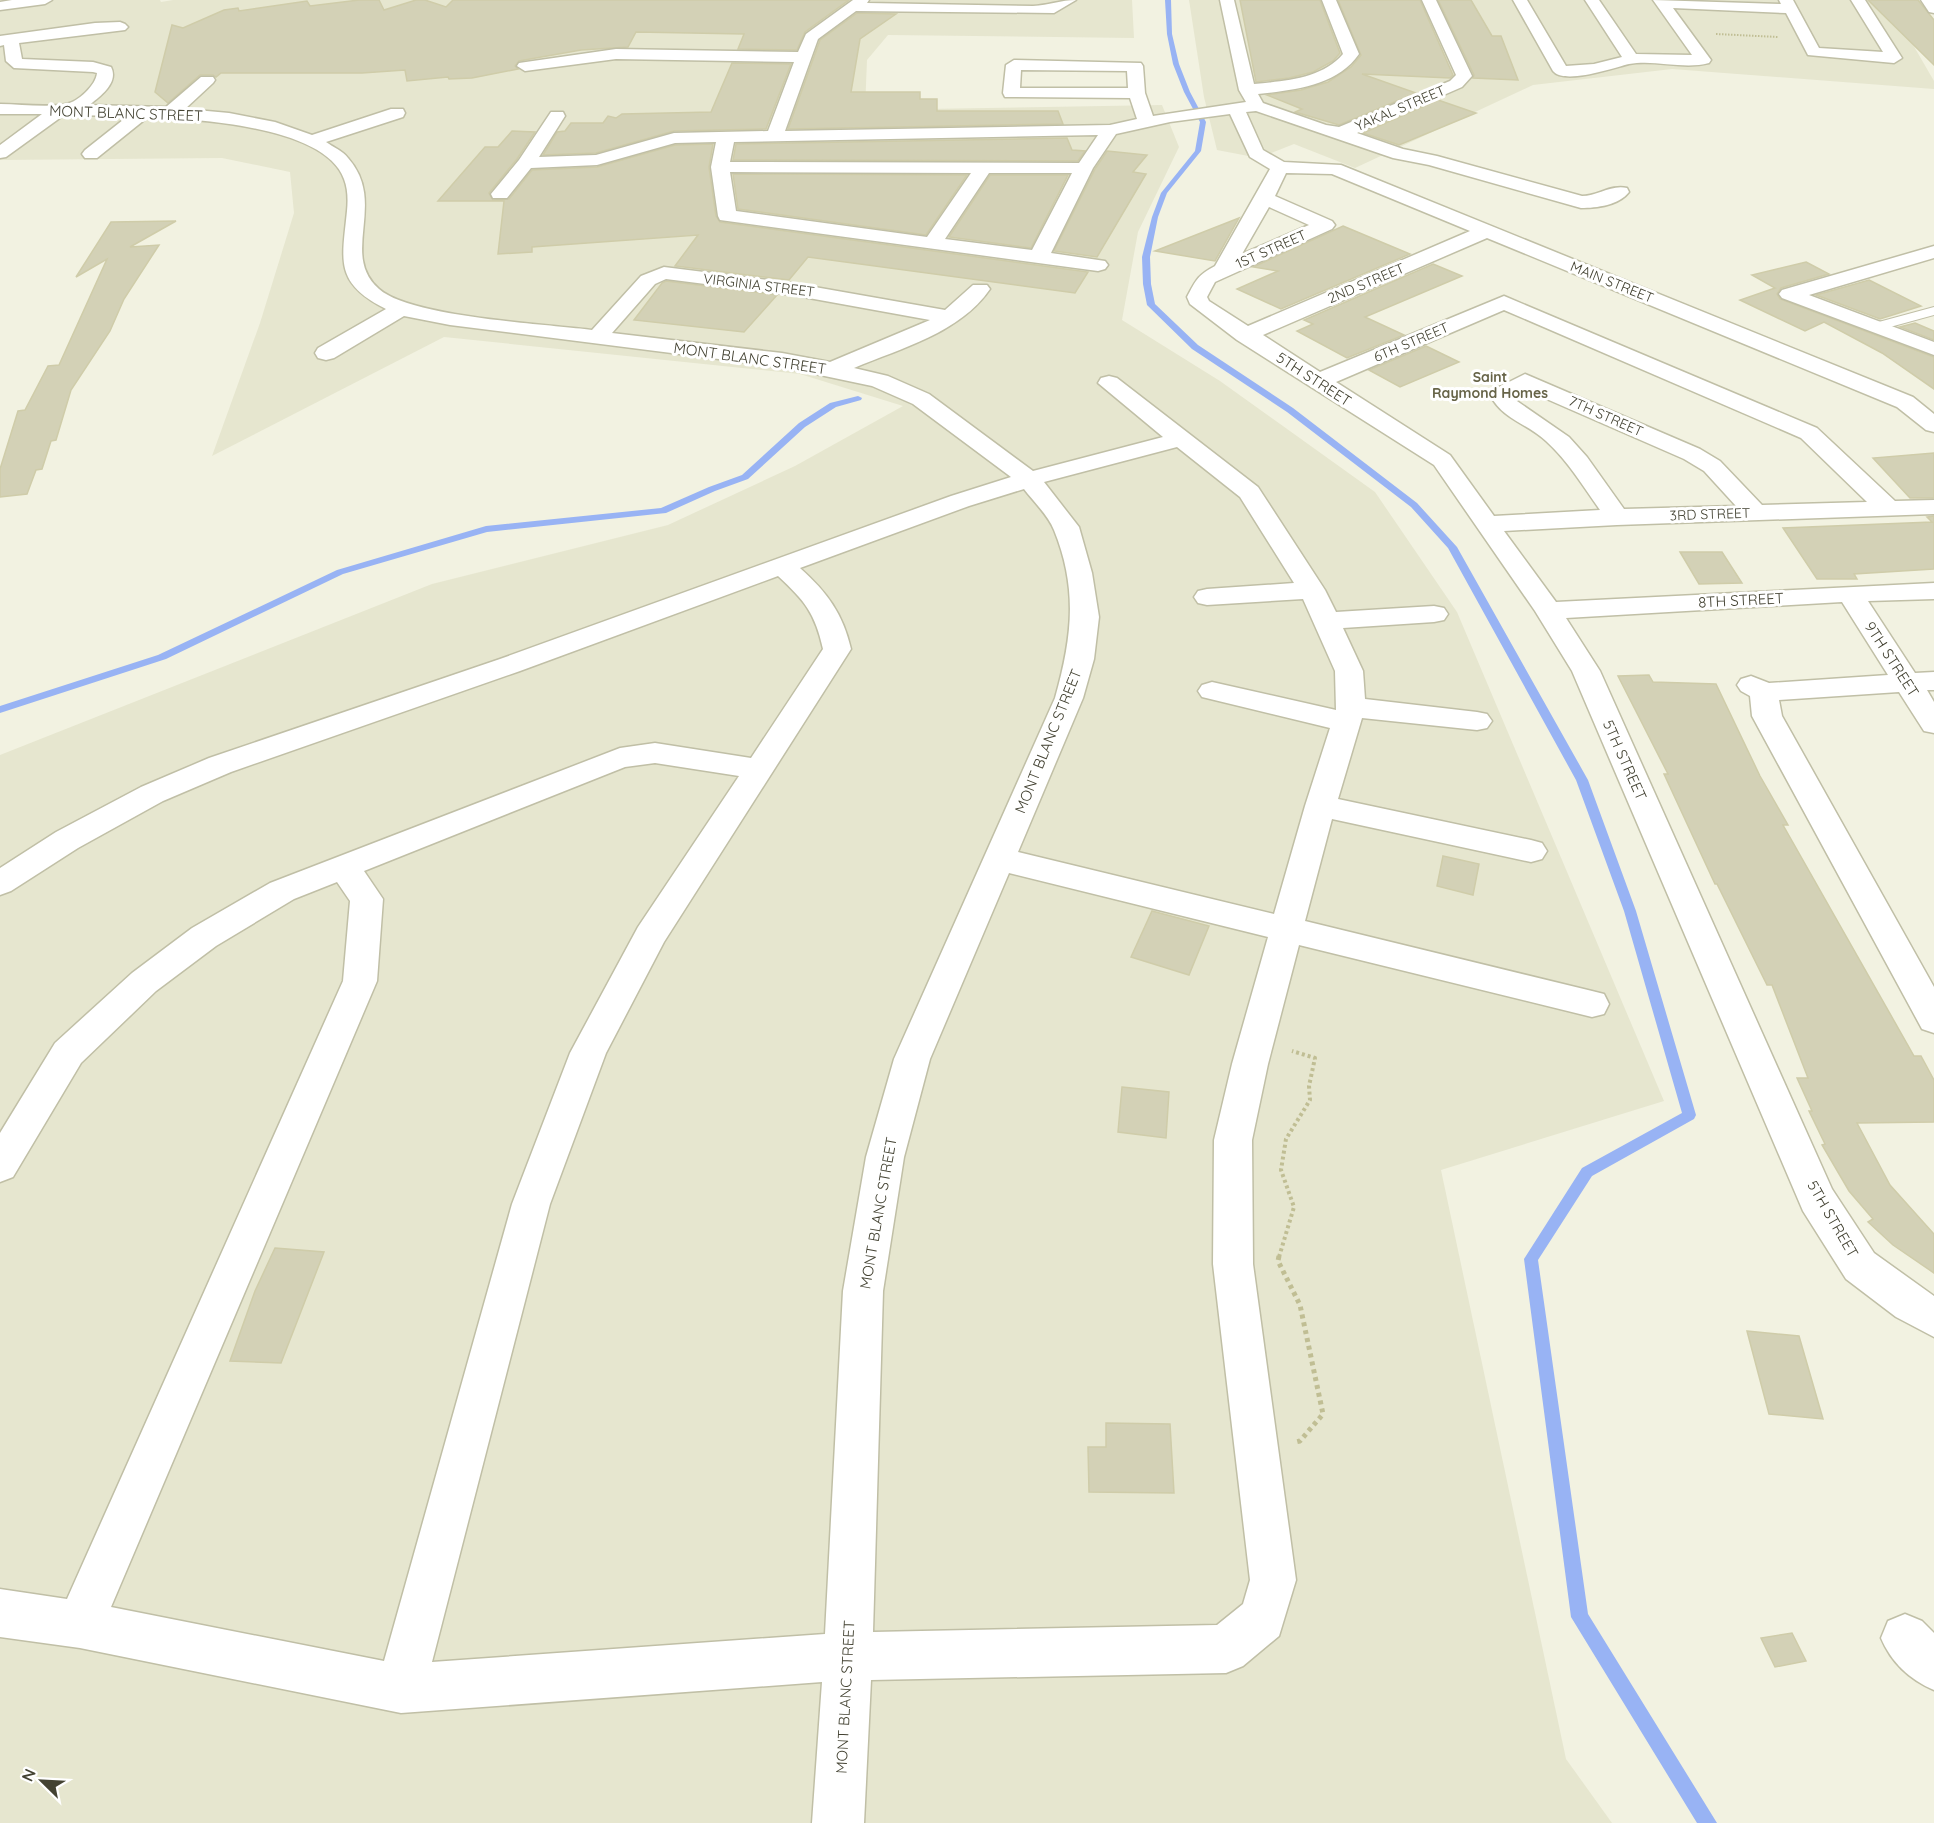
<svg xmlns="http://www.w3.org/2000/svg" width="1934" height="1823" viewBox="0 0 1934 1823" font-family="Quicksand,sans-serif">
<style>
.residential{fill:#e6e6cf}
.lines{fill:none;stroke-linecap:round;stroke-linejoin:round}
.stream{fill:#98b3f4;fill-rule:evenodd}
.building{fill:#d3d1b6;stroke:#cfcca9;stroke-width:1.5}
.service-casing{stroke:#c0bfa6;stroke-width:2}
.minor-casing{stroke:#c0bfa6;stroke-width:3}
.path-far2{stroke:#c0be94;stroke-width:2;stroke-dasharray:1.5 1.5;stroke-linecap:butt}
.path-far1{stroke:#c0be94;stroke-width:4;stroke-dasharray:3 3;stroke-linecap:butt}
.path{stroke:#c0be94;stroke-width:5;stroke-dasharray:4 4;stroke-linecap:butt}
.service{fill:#fff;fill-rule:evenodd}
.minor{fill:#fff;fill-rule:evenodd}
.labels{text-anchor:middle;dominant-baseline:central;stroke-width:6;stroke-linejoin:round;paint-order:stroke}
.far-street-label{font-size:14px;fill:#434232;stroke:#fff}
.far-neighbourhood-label{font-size:14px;font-weight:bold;fill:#676448;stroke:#fff}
.street-label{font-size:15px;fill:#434232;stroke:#fff}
</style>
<rect width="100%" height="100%" fill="#f2f2e1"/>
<!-- residential -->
<g class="residential">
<polygon points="0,0 160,0 161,2 173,0 1132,0 1134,38 888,35 867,60 865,110 1162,105 1179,147 1138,232 1122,320 1220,381 1375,492 1457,612 1664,1101 1441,1170 1566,1759 1612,1823 0,1823 0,755 432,584 668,525 795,466 903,406 800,374 444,337 212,456 260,323 294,213 290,172 222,158 0,160"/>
<polygon points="1189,0 1887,0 1934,81 1934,89 1672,69 1533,85 1355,168 1294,144 1259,158 1217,150 1204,97"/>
</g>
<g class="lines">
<!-- stream -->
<g class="stream">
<polygon points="1165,0 1171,0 1172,34 1179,64 1190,92 1206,122 1201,151 1167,193 1158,217 1150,257 1151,284 1155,304 1198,345 1293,408 1417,503 1457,547 1588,780 1636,911 1696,1115 1694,1119 1592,1176 1538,1260 1588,1614 1717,1823 1697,1823 1571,1617 1524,1259 1582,1168 1682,1113 1624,911 1576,780 1448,548 1411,507 1287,412 1192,349 1147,305 1143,284 1142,257 1152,217 1161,193 1195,151 1200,122 1184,92 1173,64 1167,34"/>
<polygon points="858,396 862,398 861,400 836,407 805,427 748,479 715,491 666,513 487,532 343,574 166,659 0,713 0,706 158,655 337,570 486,526 661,508 709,487 742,475 799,423 830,403"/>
</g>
</g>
<!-- building -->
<g class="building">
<polygon points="359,0 379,0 384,10 416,0 425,0 446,7 453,0 849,0 805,32 797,50 738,49 744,34 636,32 628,47 581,50 519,61 515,66 518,69 472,78 449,79 448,77 407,81 405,70 362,73 221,73 216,77 213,75 200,75 168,103 155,92 172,25 183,28 224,10 238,8 239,11 307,1 310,6"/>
<polygon points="1240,0 1320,0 1340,53 1333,61 1313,72 1289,78 1256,82"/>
<polygon points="1338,0 1420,0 1453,75 1450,78 1362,74 1416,93 1339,125 1295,112 1302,109 1267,95 1301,90 1328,82 1351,67 1361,55"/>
<polygon points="1438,0 1471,0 1492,36 1501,36 1518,80 1473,78 1474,75"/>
<polygon points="1868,0 1918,0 1934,20 1934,65"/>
<polygon points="857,13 896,14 860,39 851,92 920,92 920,99 937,99 937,111 1058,111 1063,124 788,129 820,40"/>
<polygon points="732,63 791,64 766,129 674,131 596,153 543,155 557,132 565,131 571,123 603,123 608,116 616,118 622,114 711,112"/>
<polygon points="1438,100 1476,113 1399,145 1363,133"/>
<polygon points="512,131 535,132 517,159 489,193 493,200 509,199 532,170 597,167 675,145 713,144 709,167 716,216 720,222 1088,272 1075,293 808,257 789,280 675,266 698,235 532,247 532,252 498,254 504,201 438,201 485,147 498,147"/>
<polygon points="1067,138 1072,150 1085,151 1078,161 733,160 736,144"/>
<polygon points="1107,151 1147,155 1133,172 1146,174 1097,257 1054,251 1095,169"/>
<polygon points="733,174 967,175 926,235 738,209"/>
<polygon points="990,175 1068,175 1031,248 949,237"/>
<polygon points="1239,218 1215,261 1155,251"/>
<polygon points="176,221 130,247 159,245 124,299 110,331 71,390 56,440 51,441 42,469 36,470 27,494 0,497 0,469 18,411 25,410 48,366 59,365 107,259 76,277 111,222"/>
<polygon points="1343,226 1410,254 1281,309 1237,289 1278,271 1253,267"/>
<polygon points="1806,262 1829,274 1781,288 1777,294 1780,299 1934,357 1934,389 1882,353 1824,322 1805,331 1740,300 1775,288 1752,275"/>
<polygon points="1433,264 1462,276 1365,317 1404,335 1347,358 1297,331 1313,324 1304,320"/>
<polygon points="1869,280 1921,306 1880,319 1816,295"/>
<polygon points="666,281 777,295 744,332 634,320 662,283"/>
<polygon points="1915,323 1934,331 1934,340 1900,327"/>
<polygon points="1426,346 1459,362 1400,387 1369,370"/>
<polygon points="1934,453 1934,498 1910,498 1873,458"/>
<polygon points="1934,516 1934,569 1854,574 1857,579 1817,579 1783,528 1932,522 1927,517"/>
<polygon points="1680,552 1722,552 1742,583 1699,584"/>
<polygon points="1649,675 1653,682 1716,684 1760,776 1788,825 1783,825 1914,1056 1921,1056 1934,1080 1934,1122 1857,1123 1890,1185 1934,1234 1934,1273 1893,1245 1868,1222 1873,1219 1849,1191 1822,1145 1825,1144 1809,1111 1812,1111 1797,1078 1808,1078 1772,985 1767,985 1717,884 1715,884 1664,774 1668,774 1618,676"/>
<polygon points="1443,856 1479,864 1473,895 1437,886"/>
<polygon points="1152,911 1209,926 1189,975 1131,957"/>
<polygon points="1122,1087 1169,1092 1166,1138 1118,1132"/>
<polygon points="275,1248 324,1252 281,1363 230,1361 255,1291"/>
<polygon points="1747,1331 1799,1336 1823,1419 1769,1414"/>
<polygon points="1106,1423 1170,1424 1174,1493 1089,1492 1088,1447 1106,1447"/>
<polygon points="1792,1633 1806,1661 1775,1667 1761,1638"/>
</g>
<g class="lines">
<defs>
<polygon id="service" points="1934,307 1934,315 1879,330 1873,326 1875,323"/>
<g id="minor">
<polygon points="12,0 52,0 45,4 0,10 0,2"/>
<path d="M853,0H869L867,3L1033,6C1049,5 1061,0 1076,0L1054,13L856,11L818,39L785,131L1110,125L1137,119L1130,98L1005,97L1003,93L1006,65L1014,60L1141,63L1143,66L1145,93L1153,116L1246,102L1239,90L1220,0H1234L1254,84C1284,81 1322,79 1343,54L1322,0H1336L1359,54C1337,86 1294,90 1258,94L1263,103L1326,125L1339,127L1450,81L1456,75L1422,0H1436L1472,76L1462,87L1357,133L1403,149L1437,156L1582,196C1597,196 1612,184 1627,188L1629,192C1619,205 1597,208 1581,208L1429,165L1393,158L1256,111L1246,112L1263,150L1284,162L1341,165L1913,397L1934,414V432L1926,430L1897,407L1487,238L1263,335L1320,372L1504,296L1817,428L1895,501L1934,500V514L1617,525L1504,531L1556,602L1934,583V599L1868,601L1915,673L1934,672V690H1927L1934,702V733L1924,731L1899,692L1779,700L1782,716L1934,987V1033L1922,1029L1752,716L1750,696L1741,691L1737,685L1741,679L1751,676L1769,683L1888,675L1842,602L1566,618L1600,671L1832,1189L1874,1253L1934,1296V1337L1896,1317L1846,1279L1803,1211L1572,671L1535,611L1434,465L1237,340L1190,304L1187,297C1196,280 1198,275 1215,266L1270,169L1250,157L1230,114L1170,122L1116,134L1093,168L1051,253L1105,261L1108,265L1105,269L1098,271L720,220L718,216L711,167L716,142L675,143L597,165L531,168L507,198H493L491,194L519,160L551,112H563L565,116L539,157L596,155L674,133L768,131L794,62L616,59L525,71L517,66L519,63L616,49L798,52L806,34ZM1021,70L1127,71L1128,88H1020ZM1098,135L1079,163L730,162L734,142ZM730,172L971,173L927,237L736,211ZM989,173H1072L1032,250L945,239ZM1286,173L1332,174L1470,231L1248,326L1209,301L1207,297L1215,282L1332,229L1335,225L1332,221L1275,196ZM1269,207L1309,225L1242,254ZM1504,310L1801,438L1867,502L1762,505L1720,461L1700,449L1525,374L1493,390L1490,395C1503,420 1527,423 1546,441C1568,461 1583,486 1600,510L1494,516L1450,455L1336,382ZM1526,390L1684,459L1704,471L1736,506L1624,509L1587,457L1569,437L1514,399L1513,397Z"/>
<path d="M1513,0H1527L1566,66L1594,64L1622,57L1585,0H1599L1636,54L1692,55L1653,0L1781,4L1779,0H1793L1819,48L1883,52L1851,0H1865L1902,58L1894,63L1808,55L1786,13L1673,8L1711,60L1709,63C1683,70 1655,59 1629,64C1613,68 1564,85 1553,71Z"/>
<polygon points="1921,0 1934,0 1934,13 1929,12"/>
<path d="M120,22L125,24L128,27L125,30L19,43L22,59L93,62L111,67C119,82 101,96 89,105L166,107L201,77H213L215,80L213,83L185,109L229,113L275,122L312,135L391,109H403L405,113L403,117L326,142C333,147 343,151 348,158C388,203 339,254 379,289C410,317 545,324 592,330L641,276L664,267L792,283L945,310L973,285H987L990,289C960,333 901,348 854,368L888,376L929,394L1033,471L1163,437L1098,383L1101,378L1109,376L1117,378L1258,487L1325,590L1336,612L1434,606L1444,608L1448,614L1444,620L1434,622L1343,628L1363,671L1365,699L1477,712L1487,714L1492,721L1487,728L1477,730L1362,718L1338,799L1531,840L1542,843L1547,851L1542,859L1531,862L1332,819L1305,921L1592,991L1604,994L1609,1004L1604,1014L1592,1017L1299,945L1268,1064L1252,1140L1253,1264L1296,1580L1279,1636L1243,1666L1226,1673L871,1680L864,1823H812L822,1682L401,1713L80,1648L0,1637V1589L67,1599L343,981L350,901L337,882L294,899L216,946L156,991L81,1063L13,1177L0,1182V1133L55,1043L132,973L192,928L270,883L620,748L655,743L751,758L823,649C815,613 805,601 778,576L520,671L231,772L163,801L78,848L11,891L0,895V868L56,832L141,787L209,758L500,659L951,496L1011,477L913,404L872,386L782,367L450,325L404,316L334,358L326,360L318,358L315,353L318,348L386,309C334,283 342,261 347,211C348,201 348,189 344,179C325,126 196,119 148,117L97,158H85L82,154L85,150L128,116L64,115L6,157L0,158V145L42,114H0V104C21,104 45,108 66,104C78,102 96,85 97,73L93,72L14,68L6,61L4,45L0,46V36L95,23ZM666,279L792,295L930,320L830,362L782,353L612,333L655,284ZM1177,447L1240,497L1294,583L1207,589L1198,591L1194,597L1198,603L1207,605L1303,599L1335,671L1336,710L1212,682L1202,685L1198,691L1202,697L1330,728L1305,806L1274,914L1018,852L1083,698L1094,659L1099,617L1092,573L1079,527L1044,482ZM1024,489C1033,501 1048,515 1054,530C1078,589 1072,638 1055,698L894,1059L866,1157L843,1291L825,1634L432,1662L550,1204L606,1053L664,942L851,649C843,614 827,592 800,568L969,506ZM655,763L739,776L638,927L570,1053L512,1204L384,1661L111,1607L377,981L383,899L364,871L625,767ZM1009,873L1268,937L1232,1064L1214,1140L1213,1264L1250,1580L1243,1604L1217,1625L873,1632L883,1291L904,1157L930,1059Z"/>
<polygon points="1934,246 1934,258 1809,295 1934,342 1934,355 1782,298 1779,294 1782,290"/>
<path d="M1905,1614L1922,1621L1934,1633V1690C1910,1680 1891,1662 1881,1638L1888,1621Z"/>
</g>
</defs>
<!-- service casing -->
<use href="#service" class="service-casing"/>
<!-- minor casing -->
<use href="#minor" class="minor-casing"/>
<!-- path-far2 -->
<polyline class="path-far2" points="1716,34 1778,37"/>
<!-- path-far1 -->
<polyline class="path-far1" points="1279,1257 1294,1207 1281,1170 1286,1139 1310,1100 1309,1086 1315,1058 1292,1051"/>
<!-- path -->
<polyline class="path" points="1279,1256 1278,1261 1300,1305 1323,1414 1300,1441 1296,1442"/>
<!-- service -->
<use href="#service" class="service"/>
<!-- minor -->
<use href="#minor" class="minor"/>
</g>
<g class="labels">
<!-- far-street labels -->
<g class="far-street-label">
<text transform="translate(1400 108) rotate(-23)">YAKAL STREET</text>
<text transform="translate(1271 249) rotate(-24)">1ST STREET</text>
<text transform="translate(1612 282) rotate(22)">MAIN STREET</text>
<text transform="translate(1366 283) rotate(-23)">2ND STREET</text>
<text transform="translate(759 285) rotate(7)">VIRGINIA STREET</text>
<text transform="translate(1411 342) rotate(-23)">6TH STREET</text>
<text transform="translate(1606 416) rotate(24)">7TH STREET</text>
<text transform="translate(1710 514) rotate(-2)">3RD STREET</text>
</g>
<!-- far-neighbourhood labels -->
<g class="far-neighbourhood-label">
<text x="1490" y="377">Saint<tspan x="1490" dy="16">Raymond Homes</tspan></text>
</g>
<!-- street labels -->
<g class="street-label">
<text transform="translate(126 113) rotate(2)">MONT BLANC STREET</text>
<text transform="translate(750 358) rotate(8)">MONT BLANC STREET</text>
<text transform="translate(1314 379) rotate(33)">5TH STREET</text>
<text transform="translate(1741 600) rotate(-3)">8TH STREET</text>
<text transform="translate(1892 659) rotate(57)">9TH STREET</text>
<text transform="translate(1048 741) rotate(-68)">MONT BLANC STREET</text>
<text transform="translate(1625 760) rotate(66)">5TH STREET</text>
<text transform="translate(878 1213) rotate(-80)">MONT BLANC STREET</text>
<text transform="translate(1833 1219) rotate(60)">5TH STREET</text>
<text transform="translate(845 1697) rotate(-87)">MONT BLANC STREET</text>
</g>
</g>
<!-- north arrow -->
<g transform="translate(42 1781) rotate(294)" stroke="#ffffff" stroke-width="4.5" paint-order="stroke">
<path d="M0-4.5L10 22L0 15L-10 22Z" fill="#434232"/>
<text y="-9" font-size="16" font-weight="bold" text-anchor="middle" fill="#434232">N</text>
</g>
</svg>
